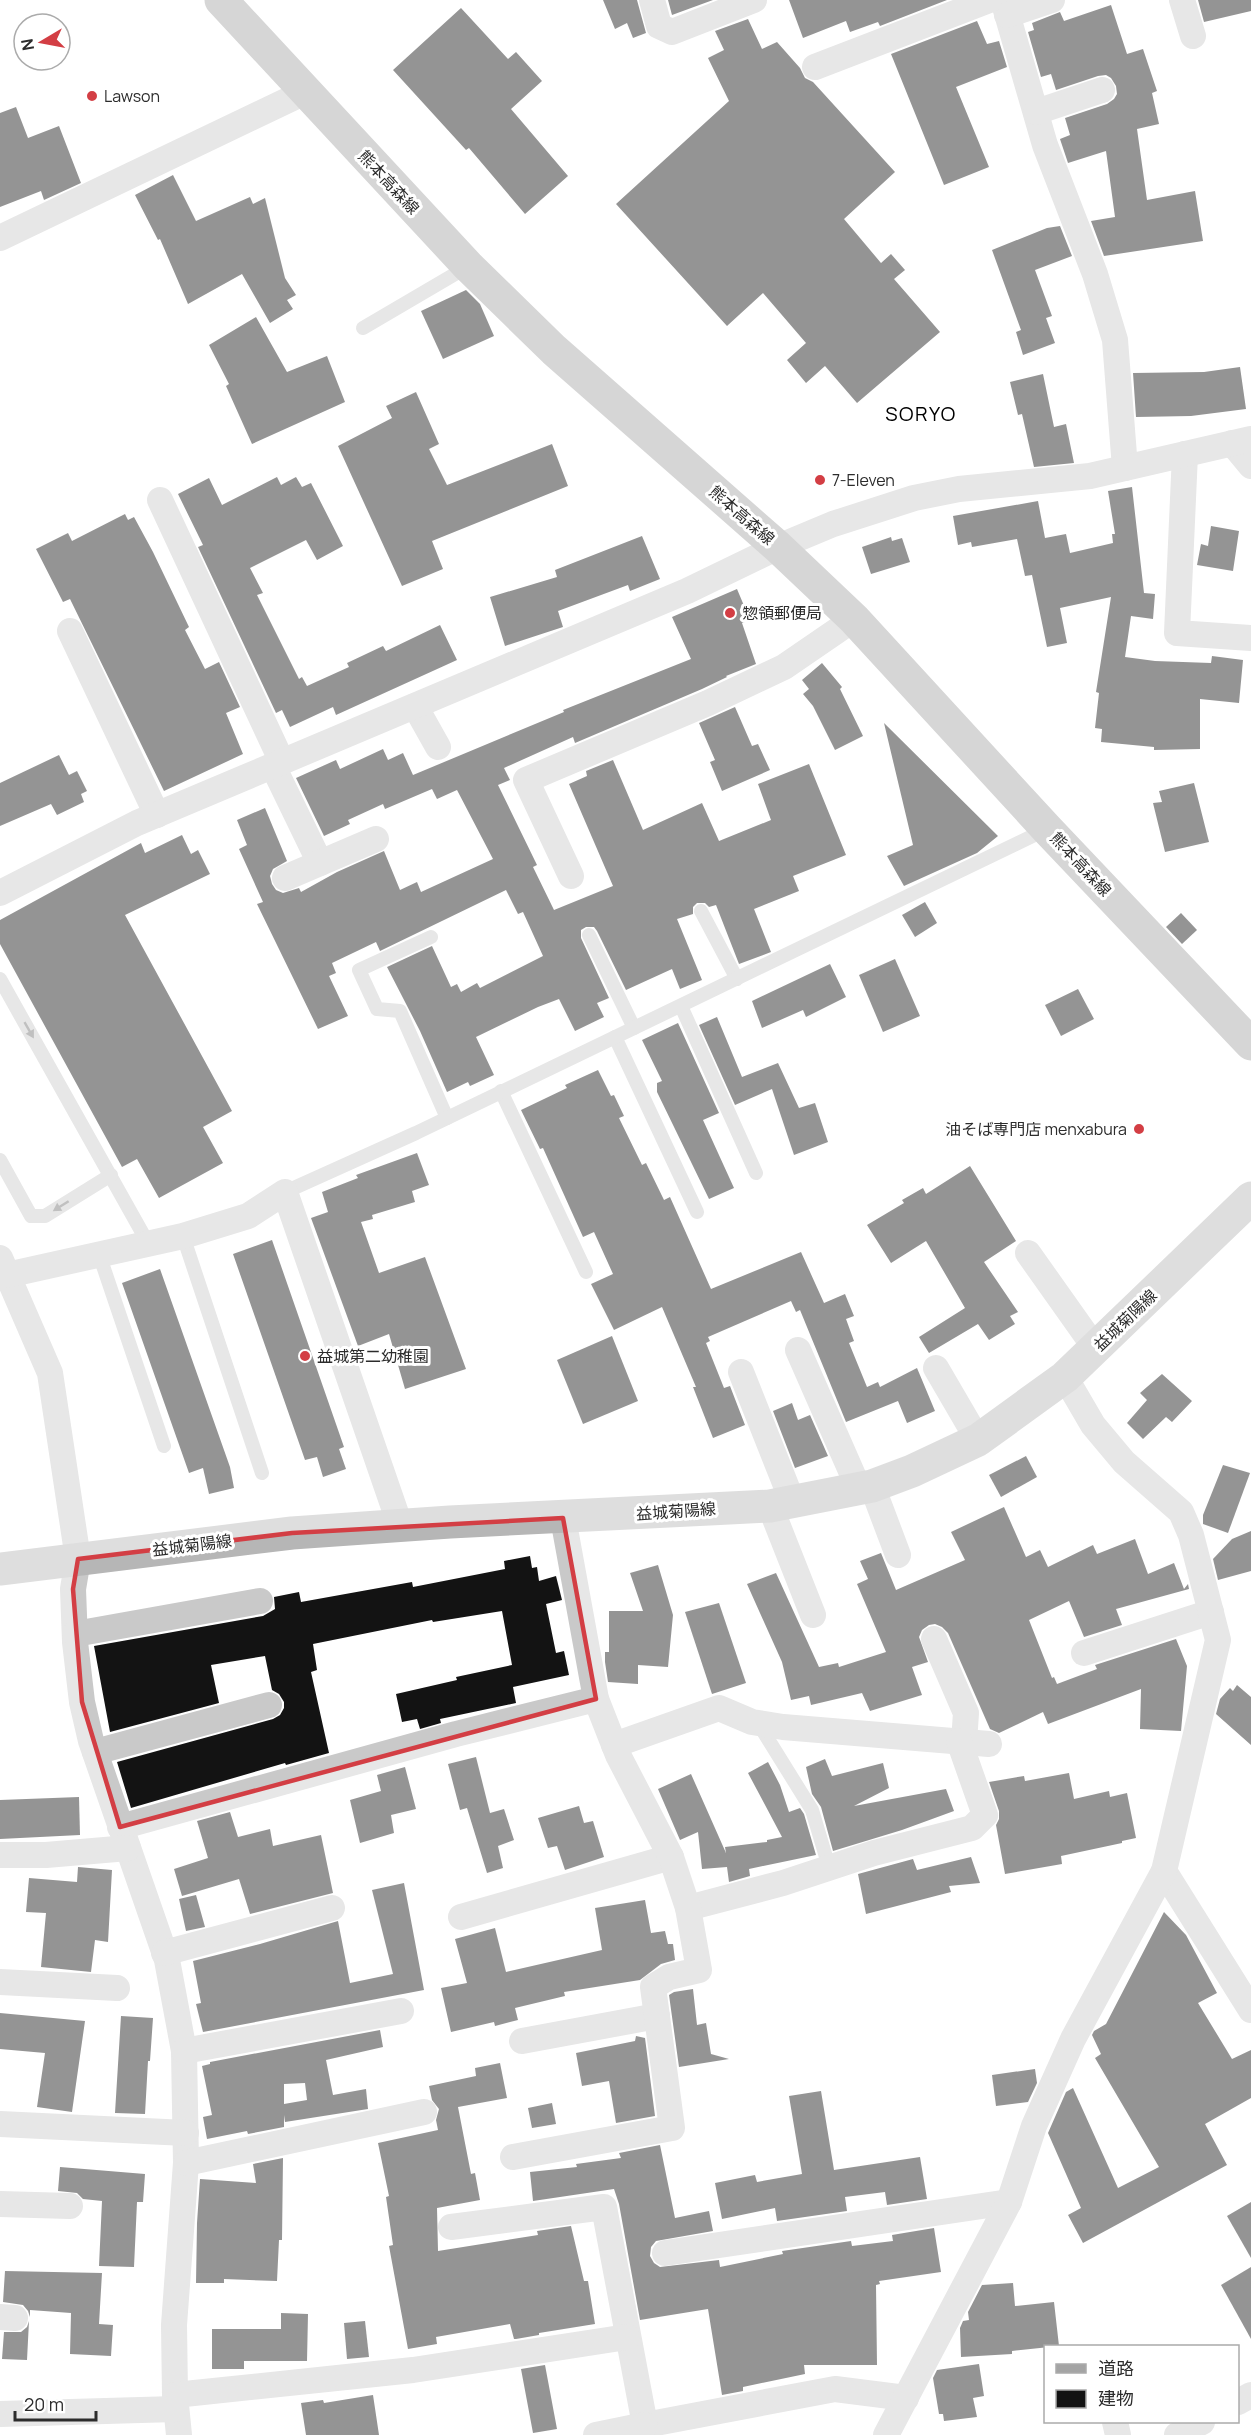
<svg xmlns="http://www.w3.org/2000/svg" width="1251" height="2435" viewBox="0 0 1251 2435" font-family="Manrope,'Noto Sans JP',sans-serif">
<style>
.building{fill:#131313;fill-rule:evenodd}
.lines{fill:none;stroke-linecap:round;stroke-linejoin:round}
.service{stroke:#c9c9c9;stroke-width:14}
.minor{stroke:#c9c9c9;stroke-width:26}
.secondary{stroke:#b6b6b6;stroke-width:33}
.primary{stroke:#a4a4a4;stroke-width:33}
.oneway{fill:#737373}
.marked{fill:none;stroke:#d33e44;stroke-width:4.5;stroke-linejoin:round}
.poi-dot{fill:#d33e44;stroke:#fff;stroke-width:2}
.labels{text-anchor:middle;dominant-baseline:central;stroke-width:6;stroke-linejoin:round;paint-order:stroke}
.poi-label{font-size:16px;fill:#2c2c2c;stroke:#fff;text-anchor:start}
.street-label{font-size:16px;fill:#2c2c2c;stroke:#fff}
.quarter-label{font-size:20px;letter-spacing:1.5px;fill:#000;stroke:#fff}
</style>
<rect width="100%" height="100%" fill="#fff"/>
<!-- building -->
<g class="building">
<polygon points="603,0 637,0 646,33 633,38 627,23 615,29"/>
<polygon points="668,0 713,0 672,15"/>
<polygon points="789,0 947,0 880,26 878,22 850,32 846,21 803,38"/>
<polygon points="1198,0 1251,0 1251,11 1204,22"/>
<polygon points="1111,5 1127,54 1143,49 1157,91 1152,93 1159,124 1137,129 1147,200 1195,191 1203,241 1104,256 1091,221 1115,217 1106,151 1068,163 1060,139 1070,135 1065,118 1107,104 1114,99 1117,94 1116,86 1111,78 1106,75 1098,76 1056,90 1051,74 1041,77 1028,32 1034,30 1032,23 1060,12 1064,21"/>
<polygon points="461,8 508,59 516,52 542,81 511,109 568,176 525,214 469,148 466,150 393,70"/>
<polygon points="748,19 762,49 777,42 800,68 805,78 813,82 895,172 844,219 881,263 891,254 905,270 894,279 940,332 857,403 825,366 806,383 787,360 806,343 763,293 727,326 616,204 729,101 708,58 724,50 715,31"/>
<polygon points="977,21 987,44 999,41 1007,67 956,87 989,167 944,185 891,54"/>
<polygon points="16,107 28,138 59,126 81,183 44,200 41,191 0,207 0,113"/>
<polygon points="173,175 196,221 250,197 253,204 265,198 285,278 296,295 287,300 293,309 270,323 242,274 188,304 160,239 158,240 135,195"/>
<polygon points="1060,226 1072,256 1035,270 1052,316 1046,318 1055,343 1023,355 1016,332 1021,330 992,250 1047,228"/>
<polygon points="466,290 480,304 494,336 443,359 421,311"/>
<polygon points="256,317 287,372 327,356 345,402 252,444 226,386 229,384 209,345"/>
<polygon points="1240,367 1246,409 1191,416 1136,417 1133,373 1204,372"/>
<polygon points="1043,374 1054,427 1066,424 1074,463 1034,467 1022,414 1018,415 1010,382"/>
<polygon points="416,392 439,444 429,449 447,485 552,444 568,486 432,541 443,569 402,586 338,446 392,418 386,406"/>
<polygon points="277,477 281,485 296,477 302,487 311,483 343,546 317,560 306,540 250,568 263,593 257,595 299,679 302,677 307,686 349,667 347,663 383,646 386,651 440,625 457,660 336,715 333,707 290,727 282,710 276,713 198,547 203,545 178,494 209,478 222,505"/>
<polygon points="1132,487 1144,593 1155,594 1153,619 1131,616 1125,657 1155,661 1211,663 1212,656 1243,660 1239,703 1200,699 1200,749 1154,750 1154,747 1101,742 1102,729 1095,728 1099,693 1096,692 1111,597 1060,608 1067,643 1047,647 1032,575 1025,576 1017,539 972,547 971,542 958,545 953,516 1038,501 1045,538 1066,534 1070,553 1113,543 1112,534 1115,534 1108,491"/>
<polygon points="125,514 128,520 134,517 153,552 189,627 185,630 205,669 219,662 240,707 226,713 243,754 164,791 70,599 63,602 36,549 68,533 72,541"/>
<polygon points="1211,526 1239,531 1233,571 1197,565 1201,544 1208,546"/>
<polygon points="642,536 660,579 630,591 628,585 558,611 563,627 505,646 490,597 557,577 555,570"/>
<polygon points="891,537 892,541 902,538 910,562 871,574 862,547"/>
<polygon points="737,589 750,620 742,623 756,664 726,676 727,677 702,689 575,743 573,737 504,768 510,780 498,785 537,865 533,867 554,910 613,886 569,784 587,776 586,771 613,760 643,830 702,803 719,841 771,820 758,784 809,764 846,855 793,876 799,891 754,909 771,952 739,964 716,905 709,907 705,903 697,903 693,907 693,914 677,919 702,980 680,989 672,969 626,990 597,931 594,927 586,927 581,930 581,938 609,998 597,1003 604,1017 575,1031 559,999 538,1007 476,1037 494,1075 470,1086 468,1082 447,1092 420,1031 387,967 432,946 451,987 457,984 461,992 477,983 480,988 543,956 523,912 518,914 506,890 380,951 376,942 332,963 336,973 329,976 348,1016 318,1029 257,904 263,902 239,849 247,845 237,820 265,808 287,861 273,869 270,876 272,884 276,890 283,893 299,888 301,892 337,872 384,851 400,890 417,882 421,892 493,859 457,790 437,799 432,789 385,809 383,804 348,820 350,824 324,836 296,778 336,760 340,769 383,749 388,760 403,753 413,775 564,712 563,710 691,659 672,617"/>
<polygon points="822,663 842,687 840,689 863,736 835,750 813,706 803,694 809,689 802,680"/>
<polygon points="735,707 752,746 758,744 770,770 722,791 710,762 715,760 699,723"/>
<polygon points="884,723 998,836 977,853 904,886 887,856 913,845"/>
<polygon points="59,755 69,775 77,771 87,791 81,794 84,802 57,815 51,804 0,826 0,783"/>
<polygon points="1194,783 1209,842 1165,852 1153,803 1162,802 1159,791"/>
<polygon points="182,835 191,854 198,850 210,874 125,915 232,1111 203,1127 223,1163 159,1198 137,1159 122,1167 0,944 0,920 141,843 145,853"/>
<polygon points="925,902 937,923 915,937 902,915"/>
<polygon points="1181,913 1197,930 1182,944 1166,927"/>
<polygon points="895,959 920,1016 883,1032 859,975"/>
<polygon points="830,964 846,997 806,1017 803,1010 762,1028 752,1001"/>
<polygon points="1078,989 1094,1019 1061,1036 1045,1005"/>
<polygon points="717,1017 742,1077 778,1063 799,1108 815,1103 828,1142 794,1155 772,1089 735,1105 699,1025"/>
<polygon points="678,1023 719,1113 703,1120 734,1188 709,1199 657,1092 657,1083 662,1081 642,1040"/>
<polygon points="598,1070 611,1096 614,1095 624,1116 619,1118 642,1165 646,1163 664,1200 670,1197 711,1289 801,1252 824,1303 845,1294 854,1316 846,1319 854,1341 849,1343 867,1387 878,1382 880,1387 917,1368 935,1411 907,1423 898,1401 846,1422 800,1310 796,1312 791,1301 708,1337 710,1341 706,1343 724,1388 730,1386 745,1425 713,1438 693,1387 696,1387 662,1307 614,1330 591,1284 613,1274 594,1232 583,1237 543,1148 540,1149 521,1110 567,1088 565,1085"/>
<polygon points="417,1153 429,1185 412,1191 415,1202 372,1215 373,1219 361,1222 379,1273 425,1257 466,1369 405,1389 389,1334 358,1346 311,1218 328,1212 322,1192 358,1178 356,1175"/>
<polygon points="970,1166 1016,1241 984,1262 1018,1312 1010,1316 1015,1324 989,1340 978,1324 929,1353 919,1337 965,1308 926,1241 891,1263 867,1225 904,1203 902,1200 923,1188 926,1194"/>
<polygon points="272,1240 344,1447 339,1449 346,1469 323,1477 317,1457 305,1460 233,1254"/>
<polygon points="160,1269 230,1467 234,1488 209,1494 203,1468 189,1473 122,1283"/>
<polygon points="612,1336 638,1401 583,1424 557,1360"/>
<polygon points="1162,1374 1192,1401 1172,1422 1166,1417 1143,1439 1127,1423 1147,1400 1140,1393"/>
<polygon points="792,1403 798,1420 810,1415 828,1456 795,1468 773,1411"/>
<polygon points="1026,1456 1037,1477 1001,1497 989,1475"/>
<polygon points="1223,1465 1250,1473 1228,1533 1203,1524 1203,1515"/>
<polygon points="1004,1507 1026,1557 1040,1550 1048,1567 1093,1545 1097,1554 1135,1539 1148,1574 1174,1563 1184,1589 1188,1584 1189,1589 1116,1609 1122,1625 1084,1637 1069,1601 1029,1620 1052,1678 1054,1677 1057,1684 1097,1669 1095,1665 1176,1639 1187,1666 1181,1731 1140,1729 1141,1689 1048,1724 1043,1712 999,1733 990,1729 948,1633 942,1627 935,1624 929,1625 922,1630 919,1637 928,1662 912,1667 922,1695 870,1711 862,1693 811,1705 809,1696 791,1700 782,1662 747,1584 776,1573 819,1667 838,1663 839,1667 886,1652 857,1584 868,1579 860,1561 881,1553 896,1590 965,1560 951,1532"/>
<polygon points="1251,1531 1251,1571 1218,1580 1213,1559 1232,1539"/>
<polygon points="530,1556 532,1568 537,1567 539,1581 556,1576 562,1600 546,1604 556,1653 564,1651 569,1675 513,1687 516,1703 440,1719 441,1723 420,1729 417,1719 402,1722 396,1694 457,1680 456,1677 512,1665 502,1611 433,1622 432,1620 313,1644 317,1670 311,1672 329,1753 286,1765 285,1763 131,1808 117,1762 273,1719 280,1715 284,1708 284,1702 279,1694 272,1690 265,1656 211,1665 219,1703 110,1732 94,1646 263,1616 275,1609 274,1597 299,1592 301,1602 412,1582 413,1587 505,1569 504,1561"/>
<polygon points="658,1565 673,1615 668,1667 638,1665 638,1684 608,1682 605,1662 605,1652 609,1652 609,1611 643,1611 630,1573"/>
<polygon points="719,1603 746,1683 712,1694 685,1612"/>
<polygon points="1237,1685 1251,1697 1251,1745 1216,1714 1220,1699 1230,1688 1233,1691"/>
<polygon points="476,1757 490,1813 504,1809 514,1840 498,1846 503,1868 487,1873 467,1808 460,1810 448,1764"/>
<polygon points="825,1759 832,1776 883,1763 889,1788 854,1806 946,1789 954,1811 902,1830 833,1851 821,1807 812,1794 806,1767"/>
<polygon points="768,1762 780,1785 789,1812 800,1808 804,1814 816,1855 749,1869 750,1876 729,1882 727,1867 702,1869 698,1832 680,1840 658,1789 691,1774 726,1853 725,1847 767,1842 767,1840 782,1837 748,1773"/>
<polygon points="405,1767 416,1809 391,1815 394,1833 360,1843 350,1800 381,1791 377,1775"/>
<polygon points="1069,1773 1074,1799 1109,1791 1110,1797 1127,1793 1136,1838 1122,1841 1122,1843 1061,1856 1062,1864 1005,1874 996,1825 999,1819 999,1811 989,1782 1024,1776 1025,1781"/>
<polygon points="79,1797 80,1835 0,1839 0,1800"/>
<polygon points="579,1806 584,1823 593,1821 604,1857 565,1870 557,1846 548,1848 538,1818"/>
<polygon points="230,1812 238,1837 270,1829 273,1846 321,1835 333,1893 250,1914 239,1879 182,1896 174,1869 208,1858 197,1821"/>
<polygon points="971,1857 980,1883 949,1886 951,1892 866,1914 858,1874 913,1859 917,1870"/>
<polygon points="78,1867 112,1870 108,1942 95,1940 91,1972 41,1967 46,1913 26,1912 29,1878 77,1882"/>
<polygon points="404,1883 424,1990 203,2032 196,2004 201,2003 193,1961 260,1944 338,1921 350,1983 393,1974 372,1890"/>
<polygon points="196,1895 205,1927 186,1931 179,1899"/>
<polygon points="645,1900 651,1933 665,1931 668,1944 673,1944 675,1960 661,1964 640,1980 564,1992 565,1996 515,2008 518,2020 495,2026 494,2022 451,2032 441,1988 467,1983 455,1939 495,1928 506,1972 602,1950 595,1908"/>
<polygon points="1164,1912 1186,1935 1217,1993 1198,2003 1232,2059 1251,2050 1251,2098 1205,2124 1227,2165 1083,2243 1068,2215 1081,2208 1048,2133 1066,2092 1073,2088 1118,2188 1159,2167 1095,2058 1101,2054 1092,2035 1094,2031 1106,2024"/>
<polygon points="693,1989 697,2025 706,2023 711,2054 729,2059 679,2067 669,1995 674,1992"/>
<polygon points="0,2013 85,2021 72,2112 37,2107 45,2053 0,2049"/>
<polygon points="121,2016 153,2018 150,2061 148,2061 145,2114 115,2113"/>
<path d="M380,2030L383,2047L326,2060L333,2095L366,2089L368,2109L285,2122L284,2115V2127L248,2134L247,2131L207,2139L203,2117L212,2115L202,2066L210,2064V2062ZM305,2083L307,2100L284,2104V2084Z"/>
<polygon points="636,2036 645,2038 655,2116 616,2123 609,2081 582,2086 576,2053 635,2041"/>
<polygon points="500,2063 507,2098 458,2107 471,2174 475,2173 480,2200 437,2208 438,2251 538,2235 537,2231 571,2226 584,2281 588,2281 595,2324 539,2333 539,2335 516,2339 514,2339 510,2324 436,2337 437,2344 408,2349 389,2246 393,2245 386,2197 389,2196 378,2143 438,2130 436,2120 439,2109 432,2100 429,2086 476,2076 475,2068"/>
<polygon points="1035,2069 1037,2083 1028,2102 996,2106 992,2075"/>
<polygon points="821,2091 834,2170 920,2157 927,2199 887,2205 885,2192 845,2197 847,2211 777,2221 775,2208 722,2219 715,2183 755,2175 757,2182 802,2174 789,2096"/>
<polygon points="552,2103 556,2124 532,2128 528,2108"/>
<polygon points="660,2145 675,2218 709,2211 713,2231 656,2241 651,2247 650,2256 654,2263 660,2267 719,2260 720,2267 783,2254 782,2251 851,2241 852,2246 893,2241 892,2235 934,2228 941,2272 879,2281 880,2284 876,2285 877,2365 804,2365 805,2374 743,2387 743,2391 722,2395 708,2309 640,2320 619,2204 614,2189 533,2201 530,2172 577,2167 576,2164 621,2158 619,2153"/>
<polygon points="283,2158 282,2240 279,2240 277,2281 224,2279 224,2283 196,2283 197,2223 200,2179 256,2183 253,2164"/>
<polygon points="60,2167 145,2174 143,2202 137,2202 134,2267 99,2266 102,2201 83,2199 77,2193 58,2191"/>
<polygon points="1251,2202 1251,2258 1227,2216"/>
<polygon points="1251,2267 1251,2339 1221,2285"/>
<polygon points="5,2271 102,2273 99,2324 113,2325 111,2356 70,2354 71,2313 30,2310 30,2317 28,2311 23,2305 3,2302"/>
<polygon points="1013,2283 1015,2306 1054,2302 1059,2346 1012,2351 1012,2354 961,2357 960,2328 963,2321 969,2320 968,2312 982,2285"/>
<polygon points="281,2313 308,2314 307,2361 244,2361 244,2369 212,2369 212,2329 281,2329"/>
<polygon points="29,2321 27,2360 2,2359 4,2332 21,2332 27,2327"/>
<polygon points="365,2321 369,2357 347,2359 344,2323"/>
<polygon points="979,2364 984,2396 973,2398 977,2417 944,2421 943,2414 939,2414 933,2378 937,2370"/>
<polygon points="545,2365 557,2429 533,2433 521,2369"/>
<polygon points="373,2395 379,2435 306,2435 301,2403 323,2400 324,2403"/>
</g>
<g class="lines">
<!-- service -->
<g class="service">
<polyline points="363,328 467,267"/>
<polyline points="701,911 737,979"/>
<polyline points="589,935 634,1028"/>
<polyline points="431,937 359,970 377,1009 400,1011 447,1118"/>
<polyline points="0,979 148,1243"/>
<polyline points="681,1006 756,1173"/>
<polyline points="615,1037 697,1212"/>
<polyline points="501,1091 586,1272"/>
<polyline points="0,1160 31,1216 45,1216 111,1175"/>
<polyline points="285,1192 416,1133 1047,829"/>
<polyline points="183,1236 262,1473"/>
<polyline points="99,1254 164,1446"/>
<polyline points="758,1723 812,1810 829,1867"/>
</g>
<!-- minor -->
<g class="minor">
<polyline points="652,0 659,26 672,32 754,0"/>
<polyline points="1003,0 1045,145 1095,274 1115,340 1125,468"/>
<polyline points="1182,0 1193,36"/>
<polyline points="1007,15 1052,0"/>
<polyline points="815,67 989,0"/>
<polyline points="1036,112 1102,90"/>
<polyline points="0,238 305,92"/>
<polyline points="1232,443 1251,466"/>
<polyline points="1185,454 1177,633 1251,638"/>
<polyline points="160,500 282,762"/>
<polyline points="70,631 157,815"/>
<polyline points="415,706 438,747"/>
<polyline points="273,766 320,863"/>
<polyline points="571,876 526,780 708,703 784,667 854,619"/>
<polyline points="285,878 376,839"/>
<polyline points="0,893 137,823 687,591 778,547 833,524 914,498 959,489 1090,476 1251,439"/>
<polyline points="1028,1253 1096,1349"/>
<polyline points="0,1258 50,1373 78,1559 73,1589 75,1642 82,1702 91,1741 167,1960 184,2051 186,2163 174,2325 175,2395 179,2435"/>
<polyline points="7,1275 183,1236 248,1216 285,1192 400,1525"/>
<polyline points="798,1350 859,1489"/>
<polyline points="936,1368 978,1440"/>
<polyline points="741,1372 793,1503"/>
<polyline points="872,1486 898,1555"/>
<polyline points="770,1506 813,1615"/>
<polyline points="75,1634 260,1601"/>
<polyline points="934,1639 966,1713 964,1742"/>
<polyline points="1084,1653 1211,1612"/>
<polyline points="614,1745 719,1708 752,1722 783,1727 989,1744"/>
<polyline points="95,1752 269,1705"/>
<polyline points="120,1827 456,1734 596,1699"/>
<polyline points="0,1855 46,1855 128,1848"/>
<polyline points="1164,1871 1251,2010"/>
<polyline points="688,1908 783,1883 874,1853 972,1828 985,1815 959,1741"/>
<polyline points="461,1917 671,1857"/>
<polyline points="164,1953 332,1908"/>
<polyline points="0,1982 117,1988"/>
<polyline points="522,2041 657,2016"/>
<polyline points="184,2051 401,2011"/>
<polyline points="0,2124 186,2133"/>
<polyline points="513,2157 672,2128 653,1987 669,1977 699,1970 688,1908 671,1857 618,1755 596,1699 563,1518"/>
<polyline points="186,2163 424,2112"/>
<polyline points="0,2204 70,2206"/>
<polyline points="451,2227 604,2207 645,2425 835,2389 906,2398"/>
<polyline points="665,2253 1009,2202"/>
<polyline points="0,2317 15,2318"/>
<polyline points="175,2395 413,2370 627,2337"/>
<polyline points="1238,2402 1251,2395"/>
<polyline points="0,2414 176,2409"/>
<polyline points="1115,2422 1118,2435"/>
<polyline points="596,2435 645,2425"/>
<polyline points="886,2435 1009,2202 1034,2126 1073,2039 1164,1871 1218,1640 1191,1535 1181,1512 1124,1462 1093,1425 1065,1377"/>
<polyline points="1177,2435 1202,2422"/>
</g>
<!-- secondary -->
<polyline class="secondary" points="0,1569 292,1533 450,1522 770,1506 872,1486 912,1471 978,1440 1065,1377 1251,1198"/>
<!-- primary -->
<polyline class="primary" points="221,0 468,266 554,350 778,547 854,619 1047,829 1251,1044"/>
</g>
<!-- one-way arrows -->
<defs><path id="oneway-solid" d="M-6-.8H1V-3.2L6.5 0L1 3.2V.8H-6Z" transform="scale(1.5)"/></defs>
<g class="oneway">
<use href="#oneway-solid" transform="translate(29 1030) rotate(60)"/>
<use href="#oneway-solid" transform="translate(61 1206) rotate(148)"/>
</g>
<!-- marked area -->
<path d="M0 0H1251V2435H0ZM563,1518L596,1699L120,1827L82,1702L73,1589L78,1559L292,1533Z" fill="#fff" fill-opacity=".55" fill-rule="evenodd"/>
<path class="marked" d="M563,1518L596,1699L120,1827L82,1702L73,1589L78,1559L292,1533Z"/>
<!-- markers -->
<g class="poi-dot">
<circle cx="92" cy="96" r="6"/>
<circle cx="820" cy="480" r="6"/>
<circle cx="730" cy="613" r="6"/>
<circle cx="1139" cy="1129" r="6"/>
<circle cx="305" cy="1356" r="6"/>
</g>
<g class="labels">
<!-- poi labels -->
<g class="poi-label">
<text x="104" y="96">Lawson</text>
<text x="832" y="480">7-Eleven</text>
<text x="742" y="613">惣領郵便局</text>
<text x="1127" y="1129" text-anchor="end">油そば専門店 menxabura</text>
<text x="317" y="1356">益城第二幼稚園</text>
</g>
<!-- street labels -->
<g class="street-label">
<text transform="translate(389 182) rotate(47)">熊本高森線</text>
<text transform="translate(742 515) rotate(41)">熊本高森線</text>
<text transform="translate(1081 864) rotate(47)">熊本高森線</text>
<text transform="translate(1125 1320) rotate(-44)">益城菊陽線</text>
<text transform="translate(676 1511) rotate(-4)">益城菊陽線</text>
<text transform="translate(192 1545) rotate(-7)">益城菊陽線</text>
</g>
<!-- quarter labels -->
<g class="quarter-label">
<text x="921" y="413">SORYO</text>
</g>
</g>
<!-- legend -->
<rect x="1044" y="2345" width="195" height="78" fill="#ffffff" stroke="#ababab" stroke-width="1.5"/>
<rect x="1056" y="2364" width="30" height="9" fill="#a4a4a4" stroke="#ababab" stroke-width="1.5"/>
<text x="1098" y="2375" font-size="18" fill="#2c2c2c">道路</text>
<rect x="1056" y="2390" width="30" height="18" fill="#131313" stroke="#ababab" stroke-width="1.5"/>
<text x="1098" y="2405" font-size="18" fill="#2c2c2c">建物</text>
<!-- north arrow -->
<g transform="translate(42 42) rotate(260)"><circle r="28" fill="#ffffff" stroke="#ababab" stroke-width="1.5"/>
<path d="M0-4.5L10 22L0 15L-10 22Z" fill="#d33e44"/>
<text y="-9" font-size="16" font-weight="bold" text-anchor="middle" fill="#2c2c2c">N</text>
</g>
<!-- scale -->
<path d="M15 2411v9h81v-9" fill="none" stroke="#2c2c2c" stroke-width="3"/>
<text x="24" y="2411" font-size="18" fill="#2c2c2c" stroke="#ffffff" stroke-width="4.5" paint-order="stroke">20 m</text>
</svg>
